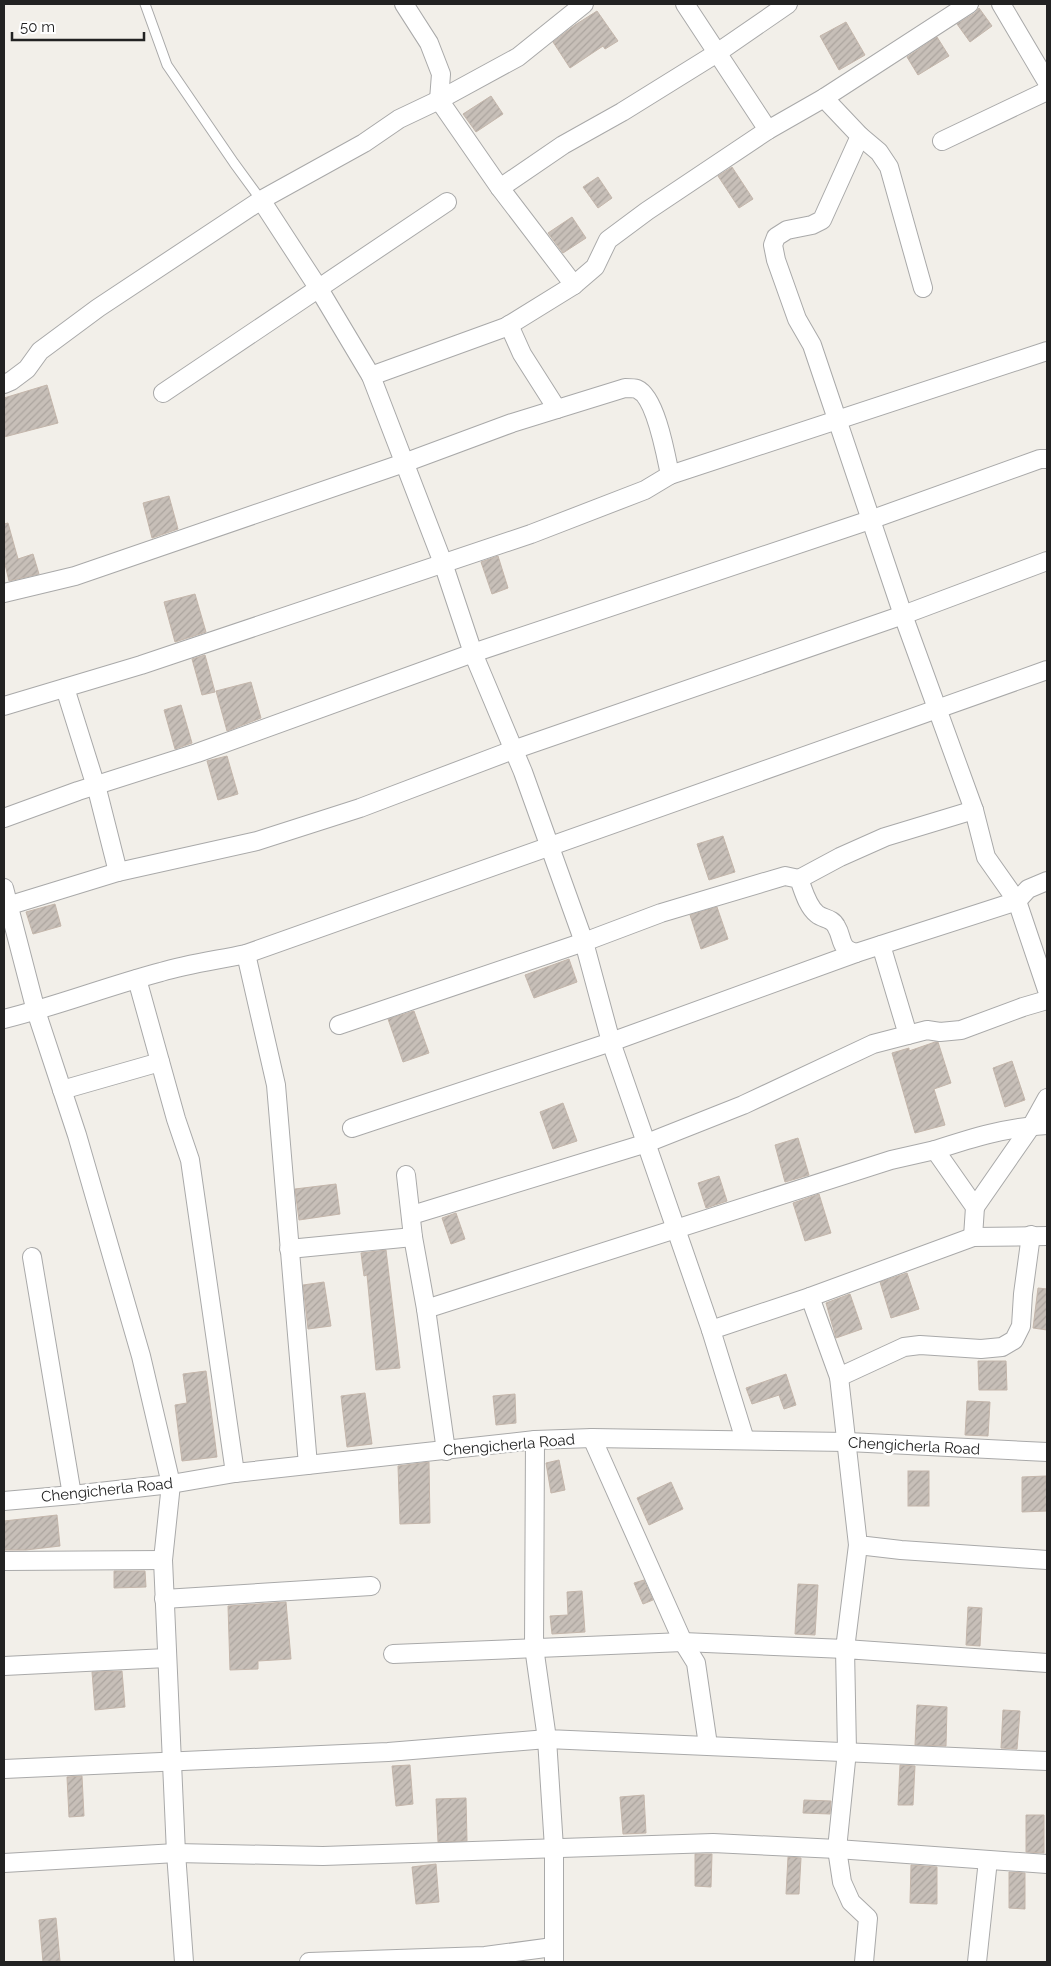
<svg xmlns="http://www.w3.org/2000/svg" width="1051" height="1966" viewBox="0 0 1051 1966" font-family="Raleway,sans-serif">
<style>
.building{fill:url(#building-hatch);stroke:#c4b6ab}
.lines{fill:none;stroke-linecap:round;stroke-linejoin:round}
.lane-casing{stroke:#a9a9a9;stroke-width:11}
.street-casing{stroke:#a9a9a9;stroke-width:20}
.lane{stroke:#fff;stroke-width:9}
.street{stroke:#fff;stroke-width:18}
.labels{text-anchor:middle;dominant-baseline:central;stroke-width:5;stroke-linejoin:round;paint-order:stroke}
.street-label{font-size:15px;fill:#222;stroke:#fff}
</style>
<defs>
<pattern id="building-hatch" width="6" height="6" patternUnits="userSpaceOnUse" patternTransform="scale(1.25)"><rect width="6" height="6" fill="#c7bfb8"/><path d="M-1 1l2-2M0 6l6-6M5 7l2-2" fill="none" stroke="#aba49e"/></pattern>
</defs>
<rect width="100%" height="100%" fill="#f2efe9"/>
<!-- building -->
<g class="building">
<polygon points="979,8 992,26 970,42 957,24 975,13"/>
<polygon points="597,11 618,41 605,49 603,46 570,68 553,42 575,25"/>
<polygon points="846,22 865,55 839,70 820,36"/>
<polygon points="937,37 949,56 918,75 907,57"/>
<polygon points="491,96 503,114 476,132 463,114"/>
<polygon points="732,167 753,199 739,208 718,176"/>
<polygon points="598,177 612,198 598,208 583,187"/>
<polygon points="572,217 586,238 563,253 548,233"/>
<polygon points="47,385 58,423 4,437 4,398"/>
<polygon points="169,496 178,529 152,538 143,503"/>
<polygon points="8,523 18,559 33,554 39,574 9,581 4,560 4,524"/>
<polygon points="498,556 508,588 492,594 481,562"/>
<polygon points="195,594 206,632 175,642 164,602"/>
<polygon points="205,655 215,692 202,695 192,659"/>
<polygon points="251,682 261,718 227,731 216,691"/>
<polygon points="181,705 192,743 175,749 164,710"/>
<polygon points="227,756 238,794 218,800 207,761"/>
<polygon points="723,836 735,872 709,880 697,844"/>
<polygon points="55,904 61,926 33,934 26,912"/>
<polygon points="717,907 728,939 701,949 690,915"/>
<polygon points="569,959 577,982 534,998 525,975"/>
<polygon points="414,1011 429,1053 403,1062 388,1019"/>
<polygon points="935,1042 938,1042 951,1083 934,1089 945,1125 915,1133 892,1053 909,1048 909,1051"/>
<polygon points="1012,1061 1025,1100 1005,1107 993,1068"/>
<polygon points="563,1103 577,1141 553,1149 540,1112"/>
<polygon points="798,1138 809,1175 785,1182 775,1145"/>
<polygon points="719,1176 727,1201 706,1208 698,1183"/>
<polygon points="336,1184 340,1214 299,1220 295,1189"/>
<polygon points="819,1194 831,1233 805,1241 793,1203"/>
<polygon points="456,1213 465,1239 451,1244 442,1218"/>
<polygon points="386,1250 400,1368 376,1370 367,1275 364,1276 361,1253"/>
<polygon points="907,1273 919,1309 891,1318 880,1282"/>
<polygon points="324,1282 331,1326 308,1329 303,1285"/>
<polygon points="1038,1288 1047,1289 1047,1330 1033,1328"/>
<polygon points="850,1294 862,1329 836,1338 826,1303"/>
<polygon points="978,1361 1006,1361 1007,1390 979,1390"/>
<polygon points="206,1371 217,1457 182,1461 175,1405 187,1403 183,1374"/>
<polygon points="786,1374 796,1405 784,1409 779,1395 752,1404 746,1388"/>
<polygon points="365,1393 372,1444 347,1447 341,1396"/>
<polygon points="515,1394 516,1423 496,1425 493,1396"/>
<polygon points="967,1401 990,1402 988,1436 965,1435"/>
<polygon points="559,1460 565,1490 551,1493 546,1463"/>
<polygon points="429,1462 430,1523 400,1524 398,1466"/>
<rect x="908" y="1471" width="21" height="35"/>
<polygon points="1046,1476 1047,1511 1022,1512 1022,1477"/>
<polygon points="671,1482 683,1509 649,1525 637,1498"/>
<polygon points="57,1515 60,1546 26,1550 4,1550 4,1521"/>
<polygon points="114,1571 145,1571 146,1587 114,1588"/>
<polygon points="644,1580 653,1600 643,1604 634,1583"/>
<polygon points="798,1584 818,1585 815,1635 795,1634"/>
<polygon points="582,1591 585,1632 552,1634 550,1616 568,1615 567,1592"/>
<polygon points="286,1602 291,1659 258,1661 258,1669 230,1670 228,1606"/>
<polygon points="968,1607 982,1608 980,1646 966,1645"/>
<polygon points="122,1671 125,1707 95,1710 92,1672"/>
<polygon points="917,1705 947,1707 946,1746 915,1745"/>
<polygon points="1003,1710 1020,1711 1017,1749 1001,1748"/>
<polygon points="410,1765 413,1804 396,1806 392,1766"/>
<polygon points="900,1765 915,1766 913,1805 898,1805"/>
<polygon points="82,1776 84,1816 69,1817 67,1777"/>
<polygon points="644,1795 646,1833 623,1834 620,1797"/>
<polygon points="466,1798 467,1841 438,1842 436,1799"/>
<polygon points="804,1800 831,1801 830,1814 803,1813"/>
<polygon points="1026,1815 1044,1815 1044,1853 1026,1852"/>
<polygon points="695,1854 712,1854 711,1887 695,1886"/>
<polygon points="788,1857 801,1858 799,1894 786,1894"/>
<polygon points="436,1864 439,1902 416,1904 412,1867"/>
<polygon points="911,1865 937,1867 937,1904 910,1903"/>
<polygon points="1009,1872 1025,1873 1025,1909 1009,1908"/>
<polygon points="56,1918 60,1961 43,1962 39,1920"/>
</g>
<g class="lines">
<defs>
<polyline id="lane" points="145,4 167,65 234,163 261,200"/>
<g id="street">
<polyline points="404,4 429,43 441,74 439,100 500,188 574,285"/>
<polyline points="685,4 768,130"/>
<polyline points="1001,4 1047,82"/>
<polyline points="824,98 860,136 822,220 812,225 787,230 776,237 773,245 776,260 797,319 812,345 903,615 974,810 986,857 1017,901 1047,990"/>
<polyline points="860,136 879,152 889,167 923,288"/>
<polyline points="942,141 1047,91"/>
<polyline points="500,188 563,145 622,112 717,53 788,4"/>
<polyline points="261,200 364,143 399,119 439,100 518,57 584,4"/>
<polyline points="509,325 522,354 557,409"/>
<polyline points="371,376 506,327 574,285 595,267 608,240 647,211 768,130 824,98 969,4"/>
<polyline points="4,384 11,381 27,369 40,351 98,308 261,200 319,289 371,376 443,563 473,653 523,772 584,942 611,1042 711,1330 745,1440"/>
<polyline points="163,393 447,202"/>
<polyline points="670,475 1047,351"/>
<path d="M4,593L75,576L404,463L512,423L625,388C629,388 634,388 637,389C656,397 666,456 670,475L645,490L531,534L141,665L4,706"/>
<polyline points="65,688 98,793 118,872"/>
<polyline points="4,818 78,791 197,753 473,653 870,520 1040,459 1047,459"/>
<polyline points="799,879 840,857 885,837 974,810"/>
<polyline points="4,888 36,1011 77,1135 141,1356 171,1484 163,1560 176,1853 184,1962"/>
<polyline points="4,907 118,872 257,841 360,808 513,750 903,615 1047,561"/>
<polyline points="881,945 908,1035"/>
<polyline points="246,954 276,1085 308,1465"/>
<polyline points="137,979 176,1119 190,1160 235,1473"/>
<path d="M4,1019C57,1006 108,986 161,972C188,964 218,960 246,954L1047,670"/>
<path d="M339,1025L584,942L661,913L785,876L799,879C803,889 807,906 817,914C823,919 832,918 836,926C844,939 838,948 856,953"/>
<polyline points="62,1090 160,1062"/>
<polyline points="352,1128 611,1042 856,953 1017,901 1028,889 1047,881"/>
<polyline points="406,1175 413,1237 426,1309 446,1451"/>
<polyline points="975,1207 1032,1125 1047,1098"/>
<polyline points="412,1215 647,1143 743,1105 873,1044 927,1030 940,1032 961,1030 1023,1007 1047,1000"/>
<path d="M973,1237L975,1207L935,1150C972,1138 1007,1127 1047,1125"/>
<polyline points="289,1249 413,1237"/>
<polyline points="32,1257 72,1495"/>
<polyline points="810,1297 839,1377 858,1545 901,1550 1047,1560"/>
<polyline points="426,1309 891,1160 935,1150"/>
<polyline points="711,1330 810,1297 973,1237 1047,1236"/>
<polyline points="839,1377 904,1347 920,1345 981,1349 1002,1347 1014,1340 1021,1326 1023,1294 1031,1235"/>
<polyline points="592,1438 683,1642 696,1663 708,1745"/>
<polyline points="535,1440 534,1647 547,1739 1047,1761"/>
<polyline points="4,1501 72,1495 171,1484 235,1473 535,1440 592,1438 848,1442 1047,1452"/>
<polyline points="4,1561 163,1560"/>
<polyline points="164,1599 371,1586"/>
<polyline points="393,1654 683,1642 845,1649 858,1545"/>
<polyline points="4,1666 167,1658"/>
<polyline points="4,1769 388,1752 547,1739 554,1848 554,1962"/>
<polyline points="4,1863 176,1853 323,1856 713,1843 837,1849 1047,1864"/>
<polyline points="309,1962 485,1956 553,1947"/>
<polyline points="864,1962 868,1918 851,1902 842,1882 837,1849 847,1751 845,1649 1047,1663"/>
<polyline points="977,1962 988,1860"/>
</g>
</defs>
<!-- lane casing -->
<use href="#lane" class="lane-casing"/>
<!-- street casing -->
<use href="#street" class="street-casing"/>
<!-- lane -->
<use href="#lane" class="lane"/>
<!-- street -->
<use href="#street" class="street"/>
</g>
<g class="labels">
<!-- street labels -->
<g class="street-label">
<text transform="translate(509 1445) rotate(-5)">Chengicherla Road</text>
<text transform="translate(914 1446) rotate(3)">Chengicherla Road</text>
<text transform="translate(107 1490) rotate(-6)">Chengicherla Road</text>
</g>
</g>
<!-- border -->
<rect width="1051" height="1966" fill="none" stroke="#222222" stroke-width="10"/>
<!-- scale -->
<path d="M12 32v8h132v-8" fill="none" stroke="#222222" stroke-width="2.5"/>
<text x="20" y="32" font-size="15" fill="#222222" stroke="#ffffff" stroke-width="4" paint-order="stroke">50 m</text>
</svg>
